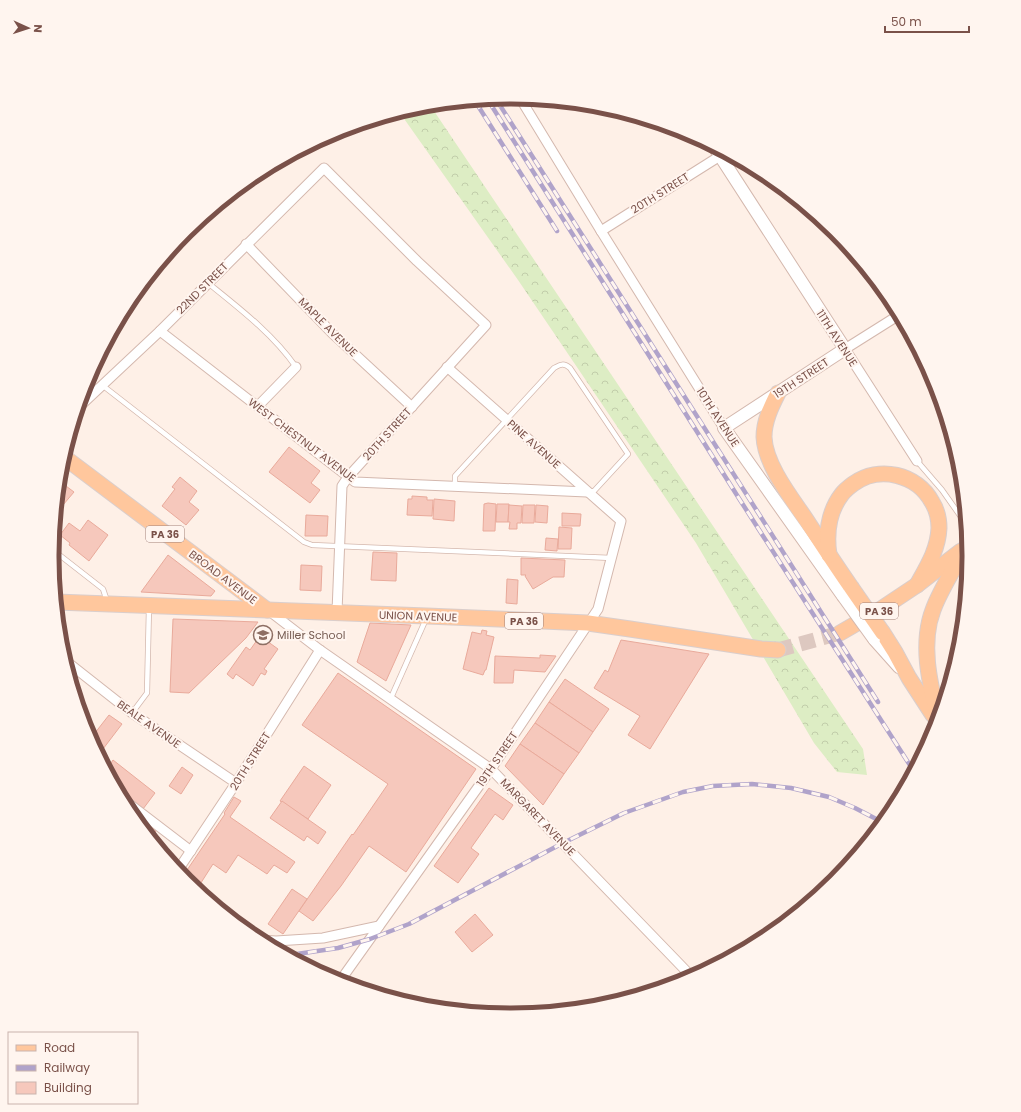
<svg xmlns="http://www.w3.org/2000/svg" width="1021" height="1112" viewBox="0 0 1021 1112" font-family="Poppins,sans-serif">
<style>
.forest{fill:url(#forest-crowns)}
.building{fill:#f6c8bc;stroke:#e9aa9b}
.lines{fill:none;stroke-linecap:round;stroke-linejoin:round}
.primary-tunnel{stroke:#ddc8c0;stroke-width:15;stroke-dasharray:15 8;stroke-linecap:butt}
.service-casing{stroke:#d4b8ae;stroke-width:6}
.minor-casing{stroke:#d4b8ae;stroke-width:11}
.tertiary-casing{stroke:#d4b8ae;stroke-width:14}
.primary-casing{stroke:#dacecc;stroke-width:17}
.service{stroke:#fff;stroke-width:4.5}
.minor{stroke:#fff;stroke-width:9}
.tertiary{stroke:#fff;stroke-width:12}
.primary{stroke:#ffc79d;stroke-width:15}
.rail-casing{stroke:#b0a3ca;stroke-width:4.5}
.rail{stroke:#fff5ef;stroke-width:3;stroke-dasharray:9;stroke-linecap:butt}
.tertiary-bridge-casing{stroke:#d4b8ae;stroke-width:14;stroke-linecap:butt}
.primary-bridge-casing{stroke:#dacecc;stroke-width:17;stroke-linecap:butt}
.tertiary-bridge{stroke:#fff;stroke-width:12}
.primary-bridge{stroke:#ffc79d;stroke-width:15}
.labels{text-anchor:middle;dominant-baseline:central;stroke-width:4;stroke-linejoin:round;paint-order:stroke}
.shield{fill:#fff5ef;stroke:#a2827b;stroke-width:1}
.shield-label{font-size:10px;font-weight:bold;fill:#7a5149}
.street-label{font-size:11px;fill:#7a5149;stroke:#fff5ef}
.education-label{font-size:11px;fill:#785e54;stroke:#fff5ef;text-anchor:start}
.rim{fill:none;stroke:#7a5149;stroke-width:5}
</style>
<defs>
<pattern id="forest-crowns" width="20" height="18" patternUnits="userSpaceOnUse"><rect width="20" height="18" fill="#ddedc4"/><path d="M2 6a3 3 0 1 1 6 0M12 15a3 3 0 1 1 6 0" fill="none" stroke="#c1cdaa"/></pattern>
</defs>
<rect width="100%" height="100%" fill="#fef0e7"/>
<!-- forest -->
<polygon class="forest" points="430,105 863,749 867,775 837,772 814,743 696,543 518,280 400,113 421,106"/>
<!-- building -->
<g class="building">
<polygon points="289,447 320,471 311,483 320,490 310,503 269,472"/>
<polygon points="180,477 197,491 189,502 199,510 186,525 162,506 175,489 172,487"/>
<polygon points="62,483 74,492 63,505 62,503 57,510 59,488"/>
<polygon points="412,496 427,497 427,500 433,500 432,516 407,515 408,499 412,499"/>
<polygon points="434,499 455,501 454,521 433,519"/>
<polygon points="488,503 496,504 495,531 483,531 484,504"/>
<polygon points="497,504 509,504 508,522 496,522"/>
<polygon points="509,505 522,506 521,523 517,523 517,529 509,529 510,522 508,522"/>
<polygon points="523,505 535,505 534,523 522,523"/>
<polygon points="536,505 548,506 547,523 535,522"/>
<polygon points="562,513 581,514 580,526 562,526"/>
<polygon points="306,515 328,516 327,536 305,536"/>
<polygon points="88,520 108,535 89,561 69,545 70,543 60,535 69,523 80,531"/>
<polygon points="559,527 572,528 571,549 558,549"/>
<polygon points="546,538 558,539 557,551 545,550"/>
<polygon points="373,552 397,553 396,581 371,580"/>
<polygon points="168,555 215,591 211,596 141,592"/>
<polygon points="521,558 565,560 564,577 553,577 533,589 525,576 526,575 521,575"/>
<polygon points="301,565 322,566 321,591 300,590"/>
<polygon points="507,579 518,580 517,604 506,603"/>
<polygon points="173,619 258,622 246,638 189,693 170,692"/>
<polygon points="370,623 411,625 386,681 357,662"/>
<polygon points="482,630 487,631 486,635 494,637 486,670 485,670 483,675 463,669 472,632 481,634"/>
<polygon points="260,636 278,649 264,669 267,671 265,675 261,673 253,686 236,674 233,679 227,674 246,647 250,650"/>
<polygon points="621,640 709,654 650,749 628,735 640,716 594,688 605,670 608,672"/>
<polygon points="540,655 556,656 545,672 514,670 513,683 494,683 495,656 540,658"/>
<polygon points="338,673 476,769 406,872 369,846 341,886 313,921 299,911 352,834 353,835 388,784 302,725"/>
<polygon points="565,679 609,709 593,732 549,702"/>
<polygon points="549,702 593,732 579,753 535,723"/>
<polygon points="109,715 122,724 103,749 92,741 91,738"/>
<polygon points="535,723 579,753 564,774 520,744"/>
<polygon points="520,744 564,774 543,805 505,766"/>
<polygon points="113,760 155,793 143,809 119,791 107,769"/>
<polygon points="304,766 331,785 308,819 280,801"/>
<polygon points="182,767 193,775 181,794 169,786"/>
<polygon points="489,788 513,805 503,820 495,814 471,848 479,854 458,883 434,866"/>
<polygon points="234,797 241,801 230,817 295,862 287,873 274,865 267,874 238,855 226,873 213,864 197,889 183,876 225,814 224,813"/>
<polygon points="282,801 326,832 318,844 307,836 304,841 270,818"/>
<polygon points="133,816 156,831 151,838"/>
<polygon points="292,889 307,899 283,934 268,924"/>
<polygon points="475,914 493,935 472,952 455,932"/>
</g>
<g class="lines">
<!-- primary-tunnel -->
<polyline class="primary-tunnel" points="778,650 840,633"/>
<defs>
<g id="service">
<path d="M208,283C239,308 273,334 296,367"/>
<polyline points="102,385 304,542 312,545 612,558"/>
<polyline points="917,461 942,490 966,524"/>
<path d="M455,486V476L554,368C561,364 564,363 570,368L628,454L594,491L589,492"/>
<polyline points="53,550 103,589 107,601"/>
<polyline points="390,700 426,619"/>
<polyline points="132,713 147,693 149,607"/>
</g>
<g id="minor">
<polyline points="520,98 601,231 724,428"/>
<polyline points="601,231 720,156"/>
<polyline points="246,244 332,333 412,407"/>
<polyline points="899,315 845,349 917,461"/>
<polyline points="160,331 355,482 587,492"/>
<polyline points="258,406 296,367"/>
<polyline points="79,407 160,331 324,168 417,261 486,325 348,477 342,486 337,612"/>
<polyline points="268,610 320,650 491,769 692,977"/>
<polyline points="66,661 132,713 236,783"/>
<polyline points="123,799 191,851"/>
<polyline points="178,870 236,783 320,650"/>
<polyline points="261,940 276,941 323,938 379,926"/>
<polyline points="340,981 491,769 598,609 621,521 447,367"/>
</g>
<g id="tertiary">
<polyline points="715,148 845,349 724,428 843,596"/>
<polyline points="874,639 899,667"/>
</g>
<g id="primary">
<path d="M778,393C771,407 764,421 764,437C765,464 790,496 805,518C820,541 835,564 851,587"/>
<polyline points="64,457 267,610"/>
<path d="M829,555C826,534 828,512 842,494C845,490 849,487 853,484C879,465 917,474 932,502C937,510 939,519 939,528C938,550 927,567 917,585"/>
<polyline points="56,602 427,616 588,623 630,629 761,649 778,650"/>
<polyline points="840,633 878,611 917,585 961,551"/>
<polyline points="883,633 895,652 909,678 933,715"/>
<path d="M938,718C930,684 920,644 933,610C941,588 955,568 966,547"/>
</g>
</defs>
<!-- service casing -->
<use href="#service" class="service-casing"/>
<!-- minor casing -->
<use href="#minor" class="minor-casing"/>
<!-- tertiary casing -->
<use href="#tertiary" class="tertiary-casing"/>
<!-- primary casing -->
<use href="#primary" class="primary-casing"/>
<!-- service -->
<use href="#service" class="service"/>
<!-- minor -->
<use href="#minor" class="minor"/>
<!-- tertiary -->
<use href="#tertiary" class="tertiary"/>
<!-- primary -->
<use href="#primary" class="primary"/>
<defs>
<g id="rail">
<polyline points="496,99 878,702"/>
<polyline points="488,100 740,500 913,770"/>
<polyline points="475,101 557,231"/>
<polyline points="290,955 338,948 370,939 409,924 563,843 624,813 683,792 713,786 752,784 791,788 829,797 855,808 882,822"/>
</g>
</defs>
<!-- rail casing -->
<use href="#rail" class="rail-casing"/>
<!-- rail -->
<use href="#rail" class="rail"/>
<defs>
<polyline id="tertiary-bridge" points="843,596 874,639"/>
<polyline id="primary-bridge" points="851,587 883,633"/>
</defs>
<!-- tertiary-bridge casing -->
<use href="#tertiary-bridge" class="tertiary-bridge-casing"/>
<!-- primary-bridge casing -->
<use href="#primary-bridge" class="primary-bridge-casing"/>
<!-- tertiary-bridge -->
<use href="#tertiary-bridge" class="tertiary-bridge"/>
<!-- primary-bridge -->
<use href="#primary-bridge" class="primary-bridge"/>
</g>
<!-- icons -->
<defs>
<symbol id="school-ring" viewBox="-11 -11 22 22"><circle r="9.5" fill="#fff5ef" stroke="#8d6e63" stroke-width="1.5"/><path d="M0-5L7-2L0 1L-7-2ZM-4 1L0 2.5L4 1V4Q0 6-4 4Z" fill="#8d6e63"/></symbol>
</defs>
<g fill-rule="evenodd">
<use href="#school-ring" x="252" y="624" width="22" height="22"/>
</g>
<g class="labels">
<!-- shield labels -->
<g class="shield">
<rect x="146" y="526" width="38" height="16" rx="3"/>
<rect x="860" y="603" width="38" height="16" rx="3"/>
<rect x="505" y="613" width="38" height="16" rx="3"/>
</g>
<g class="shield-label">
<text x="165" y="534">PA 36</text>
<text x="879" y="611">PA 36</text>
<text x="524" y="621">PA 36</text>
</g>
<!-- street labels -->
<g class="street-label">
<text transform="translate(660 193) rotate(-32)">20TH STREET</text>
<text transform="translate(202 288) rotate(-45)">22ND STREET</text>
<text transform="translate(328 327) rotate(45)">MAPLE AVENUE</text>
<text transform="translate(837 338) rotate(57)">11TH AVENUE</text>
<text transform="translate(801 378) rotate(-33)">19TH STREET</text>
<text transform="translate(718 417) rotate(57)">10TH AVENUE</text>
<text transform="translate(387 434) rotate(-48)">20TH STREET</text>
<text transform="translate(302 440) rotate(37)">WEST CHESTNUT AVENUE</text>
<text transform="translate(534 444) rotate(42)">PINE AVENUE</text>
<text transform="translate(223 577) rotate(37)">BROAD AVENUE</text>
<text transform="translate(418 616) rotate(2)">UNION AVENUE</text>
<text transform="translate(149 724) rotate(35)">BEALE AVENUE</text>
<text transform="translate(497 759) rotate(-56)">19TH STREET</text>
<text transform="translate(250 761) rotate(-58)">20TH STREET</text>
<text transform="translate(538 817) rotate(46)">MARGARET AVENUE</text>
</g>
<!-- education labels -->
<g class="education-label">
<text x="277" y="635">Miller School</text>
</g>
</g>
<!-- crop -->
<path d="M0 0H1021V1112H0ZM510 104H511A451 451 0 0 1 962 555V557A451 451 0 0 1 511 1008H510A451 451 0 0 1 59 557V555A451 451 0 0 1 510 104Z" fill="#fff5ef" fill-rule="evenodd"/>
<path class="rim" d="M510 104H511A451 451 0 0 1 962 555V557A451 451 0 0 1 511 1008H510A451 451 0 0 1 59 557V555A451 451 0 0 1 510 104Z"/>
<!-- legend -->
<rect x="8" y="1032" width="130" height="72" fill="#fff5ef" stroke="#cab3ad"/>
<rect x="16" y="1045" width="20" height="6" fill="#ffc79d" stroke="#cab3ad"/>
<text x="44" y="1052" font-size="12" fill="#7a5149">Road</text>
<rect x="16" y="1065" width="20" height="6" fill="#b0a3ca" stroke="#cab3ad"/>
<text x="44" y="1072" font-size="12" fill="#7a5149">Railway</text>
<rect x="16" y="1082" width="20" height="12" fill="#f6c8bc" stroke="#cab3ad"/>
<text x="44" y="1092" font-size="12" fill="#7a5149">Building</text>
<!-- north arrow -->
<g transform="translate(28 28) rotate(93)" stroke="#fff5ef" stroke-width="3" paint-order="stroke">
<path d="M0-3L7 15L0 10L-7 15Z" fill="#7a5149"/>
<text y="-6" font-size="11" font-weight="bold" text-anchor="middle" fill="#7a5149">N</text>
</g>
<!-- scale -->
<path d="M885 26v6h84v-6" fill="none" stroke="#7a5149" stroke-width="2"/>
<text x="891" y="26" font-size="12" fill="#7a5149" stroke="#fff5ef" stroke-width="3" paint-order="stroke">50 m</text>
</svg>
